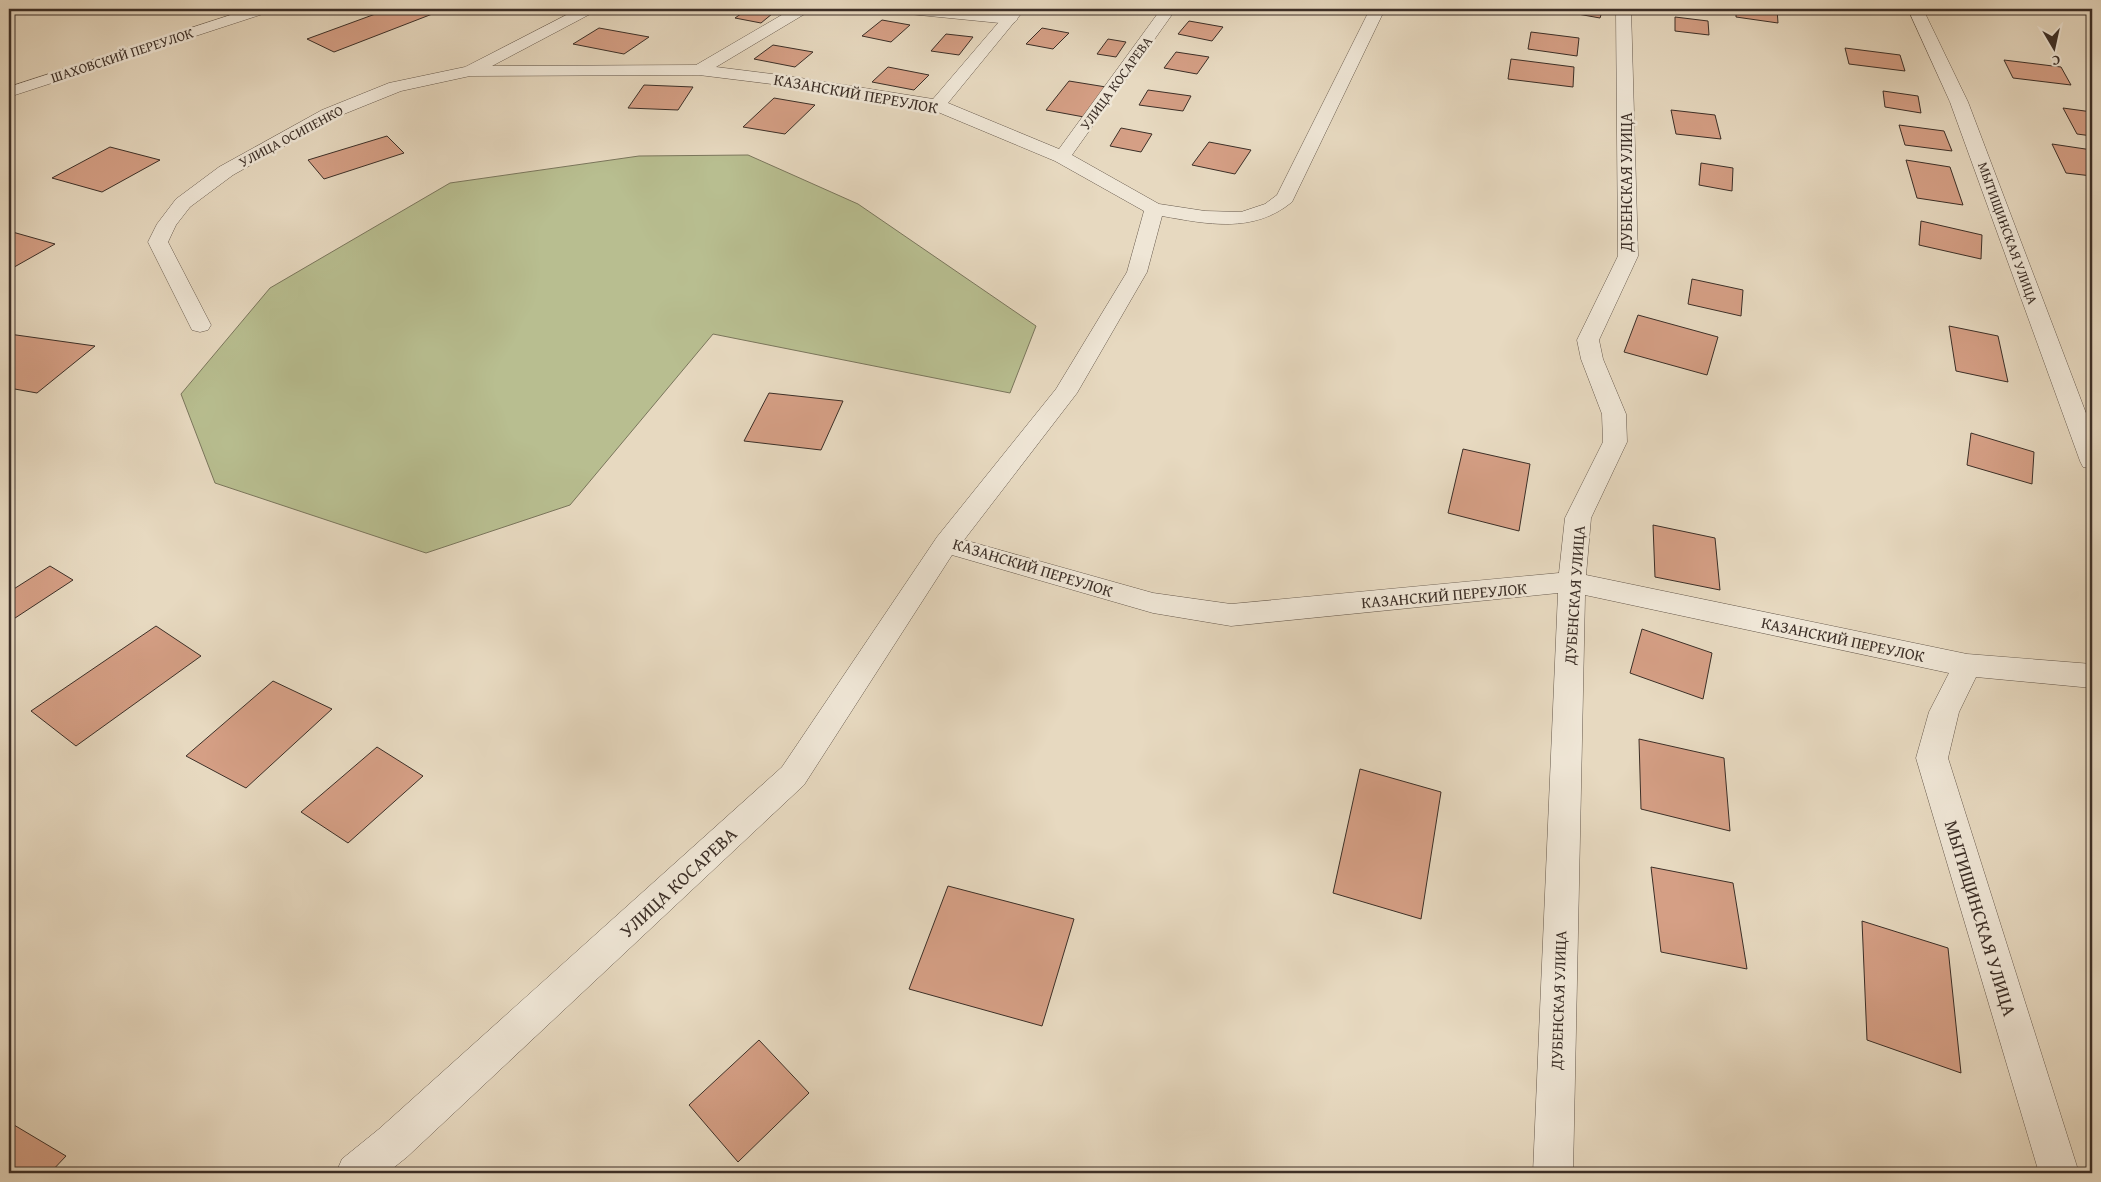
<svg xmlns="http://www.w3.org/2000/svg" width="2101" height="1182" viewBox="0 0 2101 1182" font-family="'Gentium Book Plus',serif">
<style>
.green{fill:#b8be90;stroke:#7a765c}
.building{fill:#d59f85;stroke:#3c2f27}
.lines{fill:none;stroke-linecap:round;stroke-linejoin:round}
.service-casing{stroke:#675a4d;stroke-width:1}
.minor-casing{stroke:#675a4d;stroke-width:1}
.service{fill:#efe6d6;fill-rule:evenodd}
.minor{fill:#efe6d6;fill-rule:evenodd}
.labels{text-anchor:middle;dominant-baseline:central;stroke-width:5;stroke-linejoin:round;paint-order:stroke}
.far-street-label{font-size:14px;fill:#3c2f27;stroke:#efe6d6}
.street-label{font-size:16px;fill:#3c2f27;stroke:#efe6d6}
.near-street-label{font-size:19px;fill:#3c2f27;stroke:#efe6d6}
</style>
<rect width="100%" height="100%" fill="#e7d9c0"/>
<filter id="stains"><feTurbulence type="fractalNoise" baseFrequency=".004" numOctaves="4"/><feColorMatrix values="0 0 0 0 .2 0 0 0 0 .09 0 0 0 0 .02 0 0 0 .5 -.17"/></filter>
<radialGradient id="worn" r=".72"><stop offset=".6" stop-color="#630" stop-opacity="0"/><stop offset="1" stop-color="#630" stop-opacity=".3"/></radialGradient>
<!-- green -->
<polygon class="green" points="748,155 858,204 1036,326 1010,393 713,334 570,505 426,553 215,483 181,394 270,288 450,183 639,156"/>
<!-- building -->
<g class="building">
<polygon points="389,9 435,9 440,11 334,52 307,39"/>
<polygon points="748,9 778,9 761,23 735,18"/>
<polygon points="1562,9 1603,9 1600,18 1561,11"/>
<polygon points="1736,9 1777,9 1778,23 1736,17"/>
<polygon points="1675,17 1708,21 1709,35 1675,31"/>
<polygon points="882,20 910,25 891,42 862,36"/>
<polygon points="1189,21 1223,27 1212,41 1178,34"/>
<polygon points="599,28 649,37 624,54 573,44"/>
<polygon points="1042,28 1069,33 1053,49 1026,44"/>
<polygon points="1531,32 1579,38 1577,56 1528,49"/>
<polygon points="946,34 973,37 959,55 931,51"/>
<polygon points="1108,39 1126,42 1116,57 1097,54"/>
<polygon points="773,45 813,52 795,67 754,59"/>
<polygon points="1845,48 1900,55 1905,71 1849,64"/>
<polygon points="1176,52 1209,57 1197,74 1164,68"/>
<polygon points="1511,59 1574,67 1573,87 1508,79"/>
<polygon points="2004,60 2061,67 2071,85 2013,78"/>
<polygon points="888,67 929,75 914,90 872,82"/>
<polygon points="1069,81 1106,87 1084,117 1046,110"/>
<polygon points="644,85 693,87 678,110 628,108"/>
<polygon points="1148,90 1191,96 1183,111 1139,105"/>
<polygon points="1883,91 1918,96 1921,113 1885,107"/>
<polygon points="774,98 815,105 785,134 743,127"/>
<polygon points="2063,108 2092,112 2092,136 2077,134"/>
<polygon points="1671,110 1715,115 1721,139 1676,134"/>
<polygon points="1899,125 1944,131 1952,151 1905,145"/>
<polygon points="1121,128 1152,134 1141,152 1110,146"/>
<polygon points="387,136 404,153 324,179 308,160"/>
<polygon points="1209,142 1251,150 1235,174 1192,165"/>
<polygon points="2052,144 2092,150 2092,176 2066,173"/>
<polygon points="110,147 160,160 102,192 52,178"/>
<polygon points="1906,160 1950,167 1963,205 1917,198"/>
<polygon points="1701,163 1733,168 1732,191 1699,185"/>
<polygon points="1921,221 1982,235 1981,259 1919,245"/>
<polygon points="9,231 55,244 9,270"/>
<polygon points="1692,279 1743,290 1741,316 1688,304"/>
<polygon points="1638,315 1718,337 1707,375 1624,352"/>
<polygon points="1949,326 1998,336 2008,382 1956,371"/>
<polygon points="9,334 95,346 37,393 9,388"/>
<polygon points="769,393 843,401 821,450 744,441"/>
<polygon points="1971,433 2034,452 2032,484 1967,465"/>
<polygon points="1463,449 1530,464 1519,531 1448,513"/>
<polygon points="1653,525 1715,538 1720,590 1655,577"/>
<polygon points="50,566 73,580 9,622 9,592"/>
<polygon points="156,626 201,656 76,746 31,711"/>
<polygon points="1642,629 1712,653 1703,699 1630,673"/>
<polygon points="273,681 332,709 246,788 186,756"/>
<polygon points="1639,739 1724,758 1730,831 1641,809"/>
<polygon points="377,747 423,776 348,843 301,812"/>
<polygon points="1360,769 1441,792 1421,919 1333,893"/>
<polygon points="1651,867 1733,883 1747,969 1661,952"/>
<polygon points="948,886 1074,919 1042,1026 909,989"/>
<polygon points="1862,921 1948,948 1961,1073 1867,1040"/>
<polygon points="759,1040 809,1093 738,1162 689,1105"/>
<polygon points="9,1122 66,1156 50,1173 9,1173"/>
</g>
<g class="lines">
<defs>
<polygon id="service" points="901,9 953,9 1010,14 1015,16 1018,19 1015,22 1010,24 909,14 904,12"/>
<g id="minor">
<polygon points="249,9 272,9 269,12 9,97 9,87"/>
<path d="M578,9H597L594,12L492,66L696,65L792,9H810L808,12L716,67L788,76L933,99L1010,9H1025L948,103L1059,149L1161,9H1176L1072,155L1159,204L1205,211L1241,212L1265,204L1277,195L1370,9H1385L1292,202C1253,234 1207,224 1162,216L1147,272L1077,393L964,540L1153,593L1231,604L1559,573L1565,518L1603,442L1602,414L1581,359L1577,340L1618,256L1616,9H1631L1638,256L1599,340L1603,359L1626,414L1627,442L1591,518L1586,575L1967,654L2092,664V688L1976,677L1959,712L1948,758L2079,1173H2039L1916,758L1929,712L1949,673L1585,595L1573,1173H1533L1558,593L1231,626L1153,613L952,555L804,785L407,1157L387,1173H336L342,1159L379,1129L782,767L937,537L1056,389L1127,272L1144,211L1055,161L933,110L788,86L699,75L470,76L401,91L334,118L233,175L190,207L176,225L168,242L211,325L208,330L200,332L192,330L148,242L157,224L176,199L219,167L322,110L389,83L465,67Z"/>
<polygon points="1908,9 1923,9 1968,102 2092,429 2092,469 2083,467 2080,461 1950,102"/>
</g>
</defs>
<!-- service casing -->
<use href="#service" class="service-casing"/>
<!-- minor casing -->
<use href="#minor" class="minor-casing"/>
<!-- service -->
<use href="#service" class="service"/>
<!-- minor -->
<use href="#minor" class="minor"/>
</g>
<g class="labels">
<!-- far-street labels -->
<g class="far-street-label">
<text transform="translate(122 55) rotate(-18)">ШАХОВСКИЙ ПЕРЕУЛОК</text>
<text transform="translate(1116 83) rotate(-54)">УЛИЦА КОСАРЕВА</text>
<text transform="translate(291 136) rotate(-28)">УЛИЦА ОСИПЕНКО</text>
<text transform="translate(2008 233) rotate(70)">МЫТИЩИНСКАЯ УЛИЦА</text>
</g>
<!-- street labels -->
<g class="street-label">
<text transform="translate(856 93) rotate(10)">КАЗАНСКИЙ ПЕРЕУЛОК</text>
<text transform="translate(1626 182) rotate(-90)">ДУБЕНСКАЯ УЛИЦА</text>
<text transform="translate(1033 567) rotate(17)">КАЗАНСКИЙ ПЕРЕУЛОК</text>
<text transform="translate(1444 595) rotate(-5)">КАЗАНСКИЙ ПЕРЕУЛОК</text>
<text transform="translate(1574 595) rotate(-86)">ДУБЕНСКАЯ УЛИЦА</text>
<text transform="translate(1843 639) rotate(12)">КАЗАНСКИЙ ПЕРЕУЛОК</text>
<text transform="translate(1558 1000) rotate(-88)">ДУБЕНСКАЯ УЛИЦА</text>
</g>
<!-- near-street labels -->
<g class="near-street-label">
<text transform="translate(678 882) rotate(-43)">УЛИЦА КОСАРЕВА</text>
<text transform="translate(1981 918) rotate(73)">МЫТИЩИНСКАЯ УЛИЦА</text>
</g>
</g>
<!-- margin -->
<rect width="2101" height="1182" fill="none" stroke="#e7d9c0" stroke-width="30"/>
<rect x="10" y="10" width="2081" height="1162" fill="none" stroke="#3c2f27" stroke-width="2.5"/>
<rect x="15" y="15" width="2071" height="1152" fill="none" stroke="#3c2f27"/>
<!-- north arrow -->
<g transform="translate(2054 48) rotate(171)" stroke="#efe6d6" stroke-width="4" paint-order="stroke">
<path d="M0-4L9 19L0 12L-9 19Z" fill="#3c2f27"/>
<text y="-8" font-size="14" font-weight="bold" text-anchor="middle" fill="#3c2f27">С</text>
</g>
<rect width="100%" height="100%" filter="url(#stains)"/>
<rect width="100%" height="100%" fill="url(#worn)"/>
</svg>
